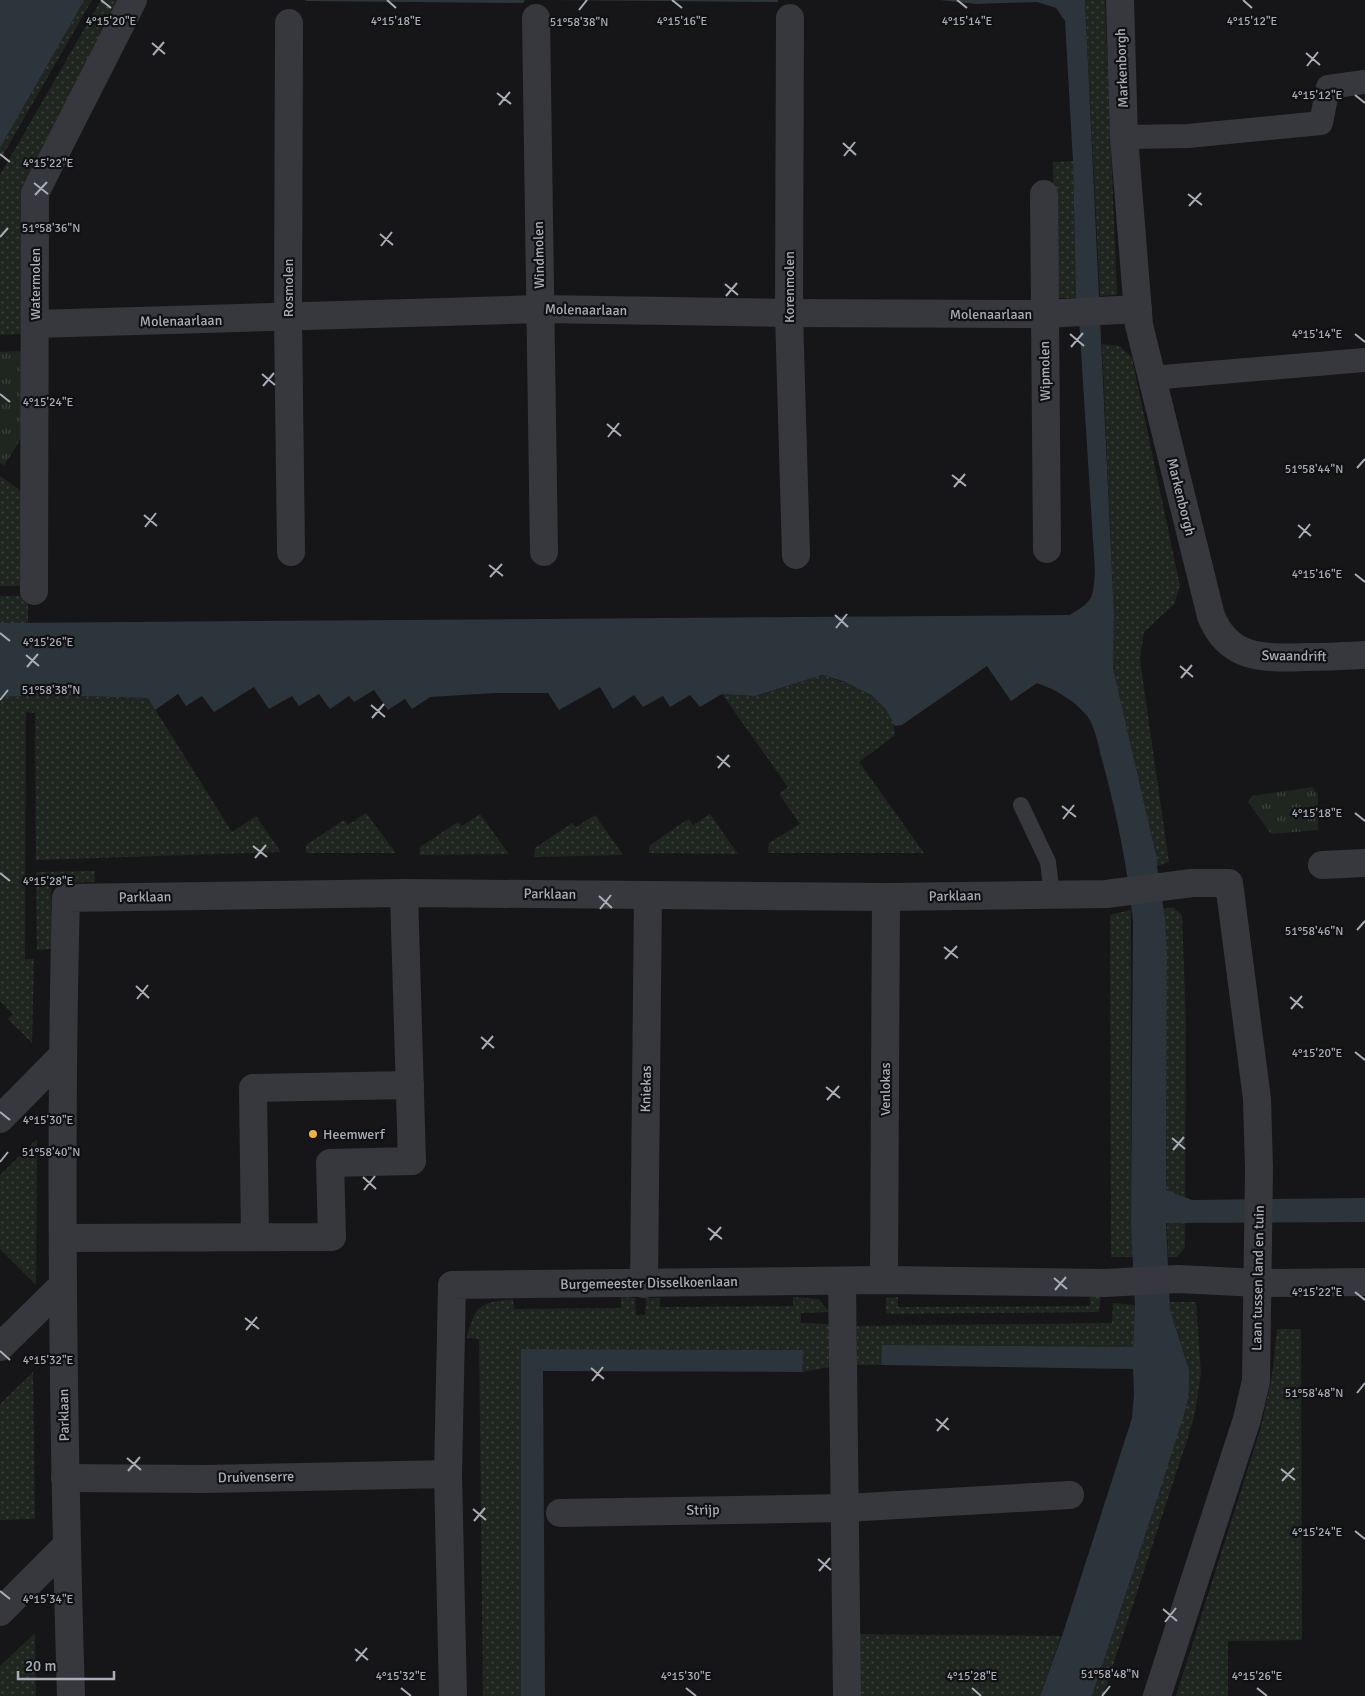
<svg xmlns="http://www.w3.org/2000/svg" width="1365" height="1696" viewBox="0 0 1365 1696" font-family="Signika,sans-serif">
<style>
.grass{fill:url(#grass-dots)}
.park{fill:url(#park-tufts)}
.water{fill:#2c353c}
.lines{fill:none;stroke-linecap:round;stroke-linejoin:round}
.service{stroke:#37383d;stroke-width:16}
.pedestrian{stroke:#37383d;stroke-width:24}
.minor{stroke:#37383d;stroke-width:28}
.ticks{fill:none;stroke:#a8adb8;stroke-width:2}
.poi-dot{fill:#f2b134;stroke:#111113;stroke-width:2}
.labels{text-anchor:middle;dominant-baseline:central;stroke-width:4.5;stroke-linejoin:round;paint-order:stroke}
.street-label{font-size:14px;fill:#a8adb8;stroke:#111113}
.poi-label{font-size:14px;fill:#a8adb8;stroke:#111113;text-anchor:start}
.ticks-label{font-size:12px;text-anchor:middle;fill:#a8adb8;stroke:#111113;stroke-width:4.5;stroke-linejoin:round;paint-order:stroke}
</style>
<defs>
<pattern id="grass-dots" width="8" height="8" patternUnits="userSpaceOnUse" patternTransform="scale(1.25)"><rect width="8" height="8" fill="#1e261f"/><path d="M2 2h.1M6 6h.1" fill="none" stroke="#3c433d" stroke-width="1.8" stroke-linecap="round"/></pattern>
<pattern id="park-tufts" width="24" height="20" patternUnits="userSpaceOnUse" patternTransform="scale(1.25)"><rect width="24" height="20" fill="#1e261f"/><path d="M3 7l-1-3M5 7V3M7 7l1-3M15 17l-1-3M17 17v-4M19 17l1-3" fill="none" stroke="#3c433d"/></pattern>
</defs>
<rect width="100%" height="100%" fill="#161618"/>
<!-- grass -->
<g class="grass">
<polygon points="84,0 92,0 0,160 0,148 76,15"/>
<polygon points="101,0 120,0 40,159 26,334 0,335 0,175"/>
<polygon points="1085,0 1105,0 1117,295 1100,296"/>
<polygon points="1073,161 1076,298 1055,298 1053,162"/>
<polygon points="1102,344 1120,346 1132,358 1180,586 1174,604 1144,632 1140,660 1169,862 1157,866 1157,859 1113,668 1114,615"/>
<polygon points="0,476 24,493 24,586 0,586"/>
<rect x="0" y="596" width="28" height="27"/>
<path d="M822,675C850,684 896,698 895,735L859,762L924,853H768L769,843L800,824L779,794L788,787L722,694L755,696Z"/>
<polygon points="49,695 148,698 232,832 256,816 281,852 36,860 35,713 26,712 25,959 34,959 32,1043 8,1019 13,1014 0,1001 0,697"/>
<polygon points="366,813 396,853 306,853 306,845 344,820 348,825"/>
<polygon points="480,814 509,854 419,855 420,847 458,822 462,826"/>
<polygon points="710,814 738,854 649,853 649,846 688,819 693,825"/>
<polygon points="595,815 623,855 534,857 535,848 572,823 576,827"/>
<polygon points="95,871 95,882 51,883 52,949 37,950 36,872"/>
<polygon points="1173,907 1182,915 1186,1023 1185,1247 1177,1257 1168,1257 1166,1190 1167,952 1163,909"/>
<polygon points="1131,910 1131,1224 1133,1257 1111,1257 1110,915"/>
<polygon points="37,1139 36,1285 0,1249 0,1175"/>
<polygon points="1101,1296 1099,1312 886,1314 886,1298 898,1297 898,1307 1090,1306 1090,1297"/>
<path d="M621,1297L635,1298L636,1315H645L646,1298H660V1307L793,1306V1297L819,1299L829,1312L801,1313V1323L830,1324L829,1367L802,1372V1350L521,1349V1696H483L479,1339L467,1338C475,1304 480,1303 513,1299L514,1309L621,1308Z"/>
<polygon points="1170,1302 1196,1302 1201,1373 1195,1413 1188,1437 1103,1696 1092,1696 1159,1493 1189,1370 1170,1310"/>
<polygon points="1113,1303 1135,1305 1133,1347 882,1345 881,1365 857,1365 857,1326 1112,1323"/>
<polygon points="1277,1329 1301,1329 1302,1640 1228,1641 1228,1696 1176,1696 1261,1427 1272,1376"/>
<polygon points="33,1372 35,1519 0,1520 0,1404"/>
<polygon points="35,1633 36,1696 0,1696 0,1666"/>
<polygon points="853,1634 1061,1636 1040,1696 854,1696"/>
</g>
<!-- park -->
<g class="park">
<polygon points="21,351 23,435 4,466 0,463 0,352"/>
<polygon points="1313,787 1315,792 1318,793 1318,830 1271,834 1248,802 1252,796"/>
</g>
<!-- water -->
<g class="water">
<polygon points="0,0 84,0 76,15 0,148"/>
<polygon points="305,0 525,0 523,3 306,1"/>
<polygon points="551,0 778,0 778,2"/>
<path d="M940,0H1085L1114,615L1113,668L1157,859V866L1165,918L1167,952L1166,1190L1192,1200L1365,1198V1222L1166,1223L1170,1310L1189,1370V1390L1186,1408L1159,1493L1092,1696H1040L1063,1633L1132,1418L1134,1394L1133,1369L881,1365L882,1345L1133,1347L1135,1305L1131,1224L1133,921C1127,864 1116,810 1101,756C1098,744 1095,726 1087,716C1074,700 1056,690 1037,683L1011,701L987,666L902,725L895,726L886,709L871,695L843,681L822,675L755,696L722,694L700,707L690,695L670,707L663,696L643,707L634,695L613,709L600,687L559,710L548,693H495L430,697L412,709L405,699L388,710L374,690L354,702L349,696L330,709L319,694L299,706L292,696L269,709L254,687L214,712L202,696L186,706L178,694L155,710L148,698L49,695L0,697V623L1069,615C1094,602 1093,597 1095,571L1078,304L1076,298L1073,161L1065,21L1056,8L1037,2L976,4Z"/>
<polygon points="521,1349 803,1350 802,1372 543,1371 545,1696 521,1696"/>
</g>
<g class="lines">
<!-- service -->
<polyline class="service" points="1021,805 1048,862 1052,895"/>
<!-- pedestrian -->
<g class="pedestrian">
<polyline points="1124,137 1188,136 1321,123 1328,87 1365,82"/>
<polyline points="1151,378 1365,360"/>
</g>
<!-- minor -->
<g class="minor">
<path d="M1120,0L1124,137L1139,325L1211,616C1229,661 1266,658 1306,657C1326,657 1345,656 1365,655"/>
<polyline points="536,18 544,552"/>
<polyline points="790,18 789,313 796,555"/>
<polyline points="289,23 288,318 291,552"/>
<polyline points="1044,194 1047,549"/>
<polyline points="35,324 540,309 789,313 1044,314 1138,309"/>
<polyline points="34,591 35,193 133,0"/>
<polyline points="1322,865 1365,863"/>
<polyline points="0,1119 62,1056"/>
<polyline points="255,1237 253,1088 410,1085"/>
<polyline points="63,1238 332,1237 330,1163 412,1161 404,893"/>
<polyline points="884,1280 886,897"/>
<polyline points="842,1281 847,1696"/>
<polyline points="644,1284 648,895"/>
<polyline points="0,1347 63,1285"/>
<polyline points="65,1478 205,1479 448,1474"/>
<polyline points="560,1513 846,1508 1070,1495"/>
<polyline points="0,1612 67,1545"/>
<path d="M71,1696C63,1430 59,1164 66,898L404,893L886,897L1106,894L1192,883H1229L1257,1099L1259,1169L1256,1381L1247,1419L1157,1696"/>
<polyline points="453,1696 448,1474 452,1285 884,1280 1105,1283 1178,1279 1258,1283 1365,1282"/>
</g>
</g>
<!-- ticks -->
<path class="ticks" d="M101,0L111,8M387,0L396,8M672,0L682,8M957,0L967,8M1243,0L1252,8M579,10L587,0M152,43L165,54M1306,53L1320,65M153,55L164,42M1307,66L1318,52M497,93L511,104M1355,95L1365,103M499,105L510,92M843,143L856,155M0,154L10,162M844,156L855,142M34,183L48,194M1188,194L1202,205M35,195L47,182M1189,206L1201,193M380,234L393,245M0,237L8,228M381,246L392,232M725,284L738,295M726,296L737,283M1070,334L1084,346M1355,334L1365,342M1071,347L1083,333M262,374L275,385M263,386L274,373M0,394L10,402M607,424L621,436M608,437L619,423M1357,468L1365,459M952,475L966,486M954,487L965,474M144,515L157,526M1298,525L1311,536M145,527L156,513M1299,538L1310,524M489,565L503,576M1355,574L1365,582M490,577L502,564M835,615L848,627M836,628L847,614M0,633L10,641M26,655L39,666M1180,666L1193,677M27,667L38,654M1181,678L1192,665M0,700L8,690M371,705L385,717M372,718L384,704M717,756L730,767M718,768L729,755M1062,806L1076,817M1355,813L1365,821M1063,819L1074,805M253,846L267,857M255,858L266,845M0,873L10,881M599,896L612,908M600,909L611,895M1357,930L1365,921M944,947L958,958M945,959L957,946M136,986L149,998M1290,997L1303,1008M137,999L148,985M1291,1009L1302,996M481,1037L494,1048M482,1049L493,1036M1355,1052L1365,1060M826,1087L840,1098M827,1100L839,1086M0,1112L10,1120M1172,1138L1185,1149M1173,1150L1184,1137M0,1162L8,1152M363,1177L376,1189M364,1190L375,1176M708,1228L722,1239M710,1240L721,1227M1054,1278L1067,1289M1055,1290L1066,1277M1355,1292L1365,1300M245,1318L259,1329M246,1330L257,1317M0,1351L10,1360M591,1368L604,1379M592,1381L603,1367M1357,1393L1365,1383M936,1419L949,1430M937,1431L948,1418M127,1458L141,1470M1281,1469L1295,1480M128,1471L140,1457M1282,1481L1294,1468M473,1509L486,1520M474,1521L485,1508M1355,1531L1365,1539M818,1559L831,1570M819,1571L830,1558M0,1591L10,1599M1163,1609L1177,1621M1165,1622L1176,1608M355,1649L368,1660M356,1661L367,1648M401,1688L411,1696M686,1688L696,1696M972,1688L981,1696M1257,1688L1267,1696M1102,1696L1110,1686"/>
<!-- markers -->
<circle class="poi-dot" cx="313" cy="1134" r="5"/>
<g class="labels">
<!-- street labels -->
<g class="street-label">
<text transform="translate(1122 68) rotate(-92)">Markenborgh</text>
<text transform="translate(539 255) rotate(-91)">Windmolen</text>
<text transform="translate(35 284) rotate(-90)">Watermolen</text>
<text transform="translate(789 287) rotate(-90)">Korenmolen</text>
<text transform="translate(288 288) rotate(-90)">Rosmolen</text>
<text transform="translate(586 310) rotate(1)">Molenaarlaan</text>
<text x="991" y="314">Molenaarlaan</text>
<text transform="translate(181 321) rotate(-1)">Molenaarlaan</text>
<text transform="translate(1045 371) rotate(-91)">Wipmolen</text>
<text transform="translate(1181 497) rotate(76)">Markenborgh</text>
<text transform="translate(1294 656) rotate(1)">Swaandrift</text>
<text transform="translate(550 894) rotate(1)">Parklaan</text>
<text transform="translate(955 896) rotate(-1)">Parklaan</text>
<text transform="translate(145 897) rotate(-1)">Parklaan</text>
<text transform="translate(646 1089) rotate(-89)">Kniekas</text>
<text transform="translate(885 1089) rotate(-90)">Venlokas</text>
<text transform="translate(1258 1278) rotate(-89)">Laan tussen land en tuin</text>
<text transform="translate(649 1283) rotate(-1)">Burgemeester Disselkoenlaan</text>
<text transform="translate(64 1415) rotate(-91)">Parklaan</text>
<text transform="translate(256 1477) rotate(-1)">Druivenserre</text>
<text transform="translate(703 1510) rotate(-1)">Strijp</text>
</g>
<!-- poi labels -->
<g class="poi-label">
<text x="323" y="1134">Heemwerf</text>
</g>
</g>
<g class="ticks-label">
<text x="111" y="25">4°15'20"E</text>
<text x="396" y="25">4°15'18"E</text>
<text x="682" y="25">4°15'16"E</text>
<text x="967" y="25">4°15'14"E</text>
<text x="1252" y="25">4°15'12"E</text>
<text x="579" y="26">51°58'38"N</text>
<text x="1317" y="99">4°15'12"E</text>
<text x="48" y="167">4°15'22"E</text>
<text x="51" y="232">51°58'36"N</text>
<text x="1317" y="338">4°15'14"E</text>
<text x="48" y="406">4°15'24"E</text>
<text x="1314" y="473">51°58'44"N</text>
<text x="1317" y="578">4°15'16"E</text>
<text x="48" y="646">4°15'26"E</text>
<text x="51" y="694">51°58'38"N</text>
<text x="1317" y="817">4°15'18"E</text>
<text x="48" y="885">4°15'28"E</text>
<text x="1314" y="935">51°58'46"N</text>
<text x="1317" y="1057">4°15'20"E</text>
<text x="48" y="1124">4°15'30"E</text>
<text x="51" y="1156">51°58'40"N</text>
<text x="1317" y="1296">4°15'22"E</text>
<text x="48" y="1364">4°15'32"E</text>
<text x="1314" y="1397">51°58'48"N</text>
<text x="1317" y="1536">4°15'24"E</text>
<text x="48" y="1603">4°15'34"E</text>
<text x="1110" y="1678">51°58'48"N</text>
<text x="401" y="1680">4°15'32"E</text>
<text x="686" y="1680">4°15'30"E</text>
<text x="972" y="1680">4°15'28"E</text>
<text x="1257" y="1680">4°15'26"E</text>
</g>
<!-- scale -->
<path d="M18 1671v8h96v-8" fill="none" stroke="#a8adb8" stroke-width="2.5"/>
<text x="25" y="1671" font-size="15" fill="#a8adb8" stroke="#111113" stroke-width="4" paint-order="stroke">20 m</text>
</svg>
